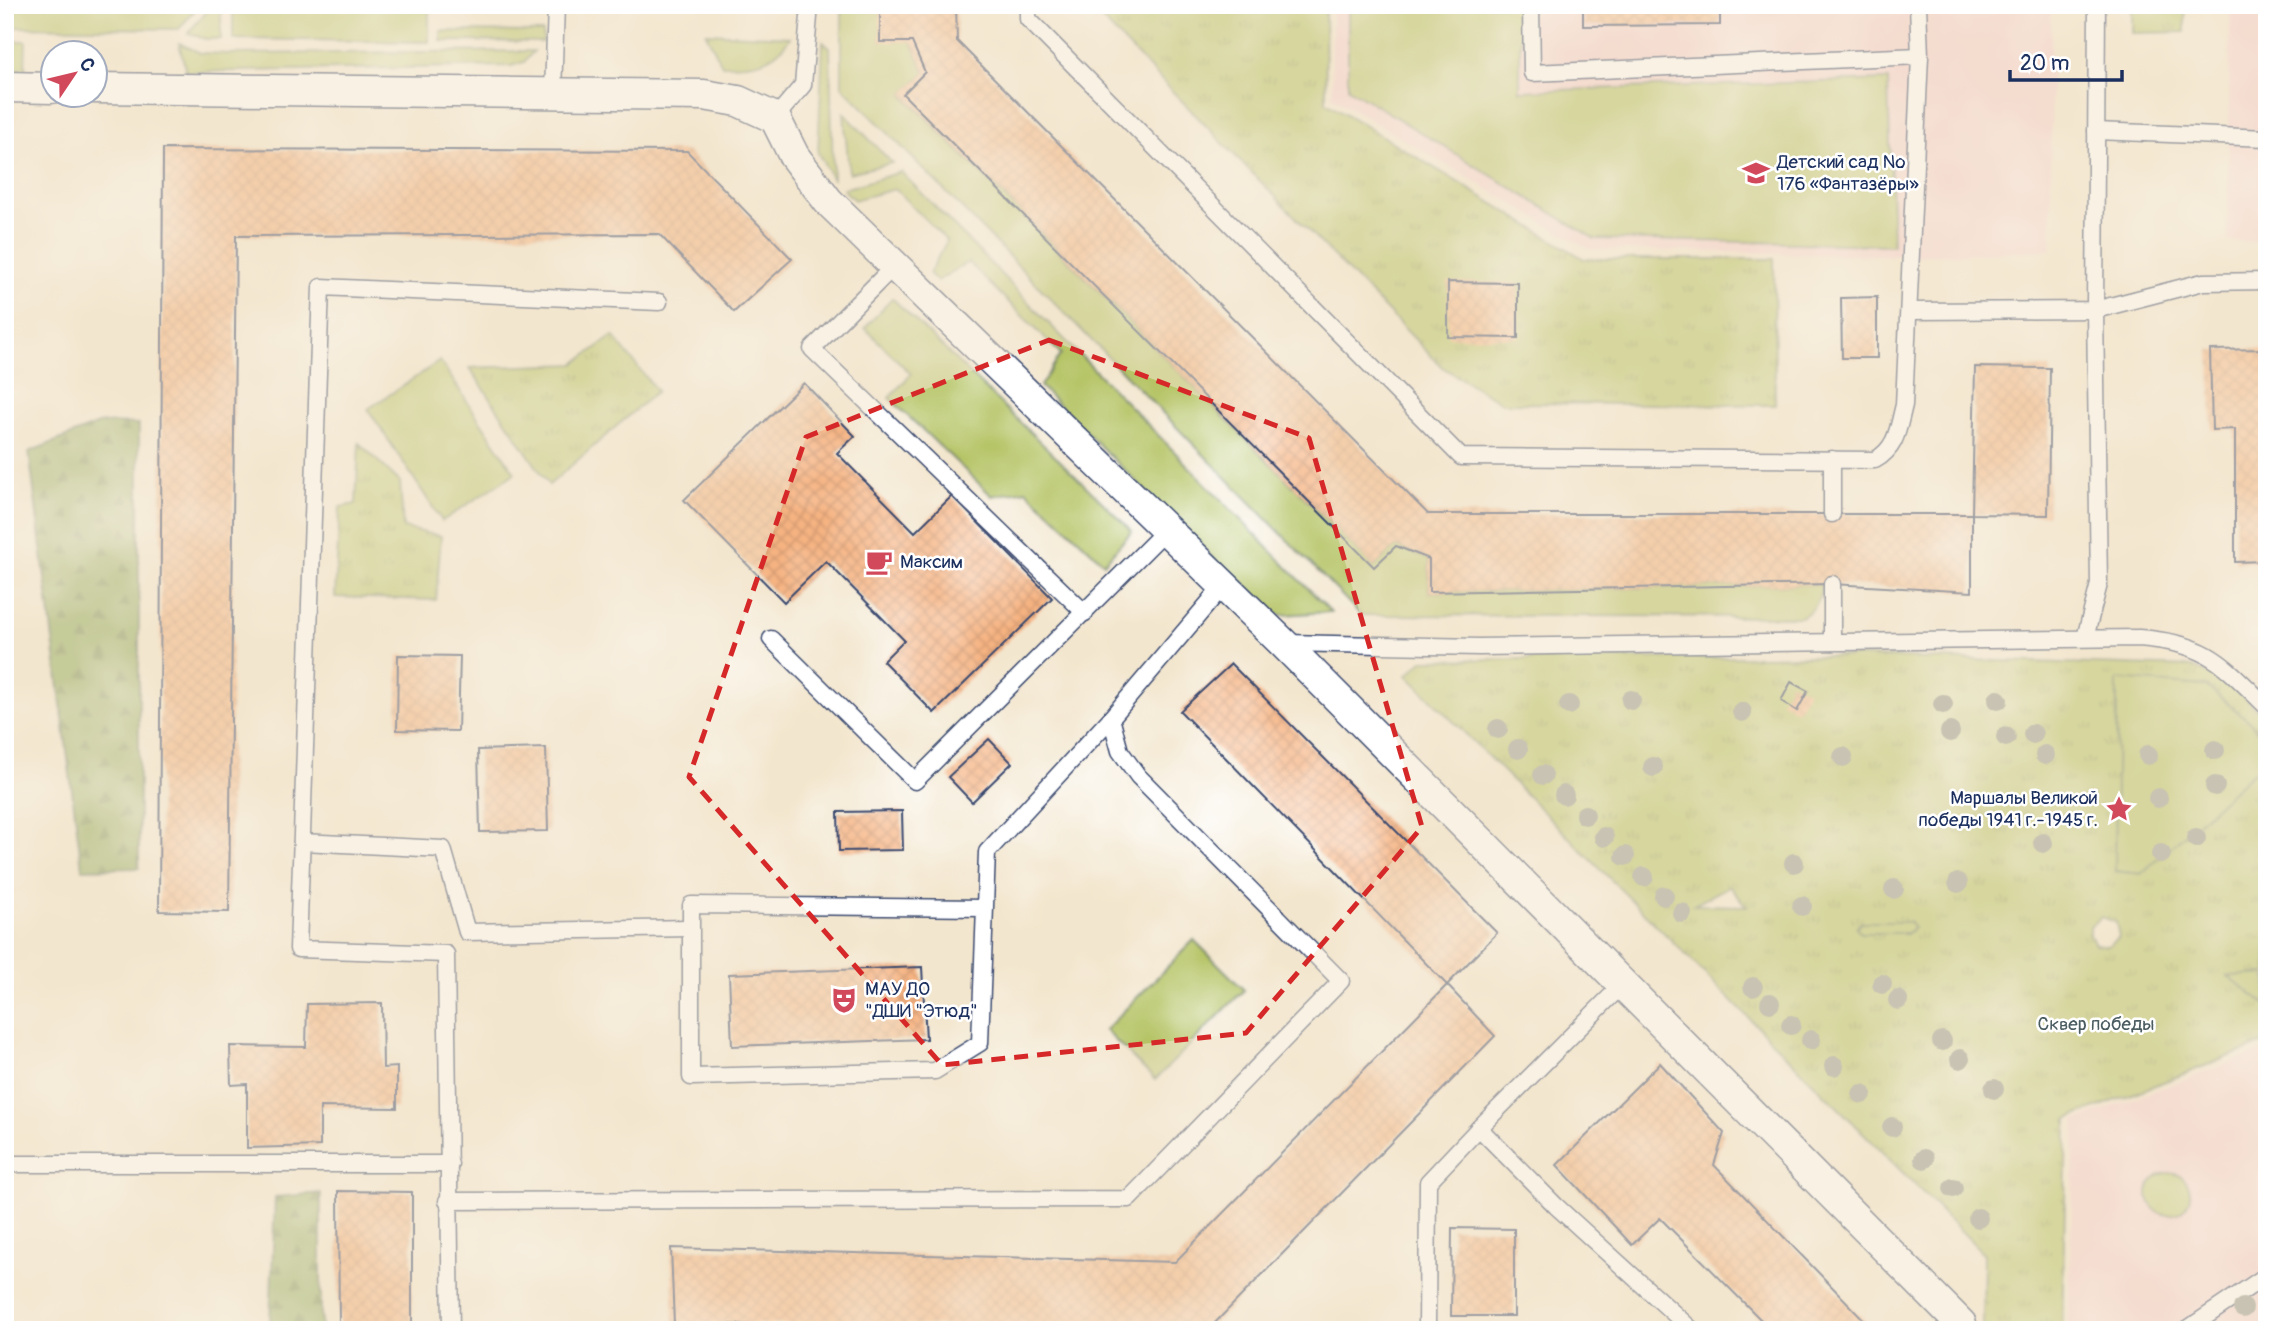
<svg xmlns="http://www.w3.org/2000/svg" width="2272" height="1335" viewBox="0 0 2272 1335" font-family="Pangolin,sans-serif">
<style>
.built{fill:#f7d0d0}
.green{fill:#b6c466;stroke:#687a62;stroke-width:2}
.forest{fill:url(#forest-firs);stroke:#566c5c;stroke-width:2}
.park{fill:url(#park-tufts);stroke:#687a62;stroke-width:2;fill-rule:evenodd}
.building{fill:url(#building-cross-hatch)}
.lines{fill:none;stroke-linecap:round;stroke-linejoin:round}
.lane-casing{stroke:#3b4a6f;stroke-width:19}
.street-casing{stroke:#3b4a6f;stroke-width:33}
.lane{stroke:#fff;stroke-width:16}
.street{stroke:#fff;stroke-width:30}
.tree{fill:#969a92}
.marked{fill:none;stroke:#d62828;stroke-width:5;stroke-dasharray:14 9;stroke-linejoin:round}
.labels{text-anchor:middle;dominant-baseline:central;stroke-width:5;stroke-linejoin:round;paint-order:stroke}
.poi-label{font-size:19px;fill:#1b2f5e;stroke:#fff;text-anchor:start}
.park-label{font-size:19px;fill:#4a5c60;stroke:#fff}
</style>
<defs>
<pattern id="forest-firs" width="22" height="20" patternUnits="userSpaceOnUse" patternTransform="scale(1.75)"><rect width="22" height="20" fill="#90aa5b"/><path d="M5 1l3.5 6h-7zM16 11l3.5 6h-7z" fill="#758b4e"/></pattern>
<pattern id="park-tufts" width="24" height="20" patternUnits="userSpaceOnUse" patternTransform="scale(1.75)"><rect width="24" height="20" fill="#b6c466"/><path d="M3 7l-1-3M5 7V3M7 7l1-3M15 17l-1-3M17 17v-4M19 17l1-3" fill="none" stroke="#93a057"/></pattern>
<pattern id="building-cross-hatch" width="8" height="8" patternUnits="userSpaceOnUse" patternTransform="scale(1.75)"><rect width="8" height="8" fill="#f6b381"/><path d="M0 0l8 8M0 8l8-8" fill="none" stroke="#d29a72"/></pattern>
</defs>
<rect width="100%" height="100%" fill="#fff"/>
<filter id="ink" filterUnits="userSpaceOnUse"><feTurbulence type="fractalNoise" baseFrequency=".0143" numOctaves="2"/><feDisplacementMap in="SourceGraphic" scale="14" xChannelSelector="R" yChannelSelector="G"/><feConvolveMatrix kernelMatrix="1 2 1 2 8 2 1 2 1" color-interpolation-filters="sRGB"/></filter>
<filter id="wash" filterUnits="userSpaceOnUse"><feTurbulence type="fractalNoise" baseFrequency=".00686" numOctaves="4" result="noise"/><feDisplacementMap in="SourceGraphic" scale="28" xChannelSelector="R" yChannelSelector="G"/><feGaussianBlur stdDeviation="1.57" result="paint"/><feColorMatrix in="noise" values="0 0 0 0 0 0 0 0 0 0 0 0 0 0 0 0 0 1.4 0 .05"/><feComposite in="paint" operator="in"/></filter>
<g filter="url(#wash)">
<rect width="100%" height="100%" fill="#f3e6ce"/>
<!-- built -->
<g class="built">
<polygon points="1332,5 2051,5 2051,250 1909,256 1589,249 1332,97"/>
<polygon points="2230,5 2267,5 2267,242 2228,241"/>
<polygon points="2267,1049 2267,1330 2068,1330 2075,1120"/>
</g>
<!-- green -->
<g class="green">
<polygon points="5,5 199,5 179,29 5,27"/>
<polygon points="212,5 221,5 221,39 205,39 188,33"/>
<polygon points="233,5 429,5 429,42 233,39"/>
<path d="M842,5H880L912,42L925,72L903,95L1374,567L1396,546L1429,559V592L1821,584C1821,600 1815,611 1800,617L1361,615L842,86Z"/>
<polygon points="1348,5 1520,5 1520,91 1888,80 1893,245 1595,239 1348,88"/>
<polygon points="441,31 543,32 543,42 441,41"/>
<path d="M706,33L790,37C774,64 751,65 722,65Z"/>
<polygon points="5,41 26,41 25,70 5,69"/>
<polygon points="823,42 830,47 833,180 818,153"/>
<polygon points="179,43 200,53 230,54 534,51 524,62 511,66 186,72"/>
<polygon points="844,113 892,163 849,173"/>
<polygon points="901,172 1331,612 1281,615 1265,610 1040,386 1061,354 968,262 937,281 929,273 947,241 895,189 854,200 843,189"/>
<polygon points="892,298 1132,531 1104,563 1026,490 992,496 889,398 911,374 865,328"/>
<polygon points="440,361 515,473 442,521 368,409"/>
<polygon points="2117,678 2206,686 2248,720 2267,742 2267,760 2141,874 2115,871"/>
<polygon points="1861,922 1909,922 1914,928 1908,933 1861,933 1856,927"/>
<polygon points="1194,940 1244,990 1155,1080 1105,1030"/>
<polygon points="2267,974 2267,1005 2227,976"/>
<circle cx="2169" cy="1194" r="21"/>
</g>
<!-- forest -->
<g class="forest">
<polygon points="101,423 139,424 139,868 82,869 29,452"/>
<polygon points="321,1193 321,1330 261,1330 270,1321 275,1197"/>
</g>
<!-- park -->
<g class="park">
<polygon points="1088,5 1325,5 1326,102 1584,259 1774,259 1775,405 1502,403 1442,367"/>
<polygon points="2132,5 2185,5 2185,32 2132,33"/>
<polygon points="613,336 657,391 549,485 470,368 574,364"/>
<polygon points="359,443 400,482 403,528 441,536 436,600 335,597 340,507 356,504"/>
<path d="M1842,656L2191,667C2222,675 2245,696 2267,720V742L2248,720L2206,686L2117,679L2115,871L2141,874L2267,760V974L2228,976L2267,1005V1042L2067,1119L2062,1330H1983L1984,1254L1407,675L1424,660ZM1729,886L1747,906L1694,905ZM2101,917L2116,922L2119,937L2108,946L2095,944L2090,935V926ZM1861,922H1909L1914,928L1908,933H1861L1856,927Z"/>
</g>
<g id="blocks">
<!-- building -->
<g class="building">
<polygon points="880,5 956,5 957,41 1428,514 1972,514 1972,592 1832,584 1429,592 1429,559 1396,546 1374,567 903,94 925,72 912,42 880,42"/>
<polygon points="1583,5 1720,5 1720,25 1583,26"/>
<polygon points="163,149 687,151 792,259 734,312 659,234 236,236 229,912 159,911"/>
<polygon points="1448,282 1518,283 1518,338 1448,337"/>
<polygon points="1877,297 1877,358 1842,358 1841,298"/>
<polygon points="2267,349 2267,561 2235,562 2235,429 2212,430 2210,350"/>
<polygon points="1975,367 2050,368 2048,515 1972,514"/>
<polygon points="804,383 855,436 837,453 915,532 952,496 1052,598 934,713 883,661 904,640 826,561 784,602 684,500"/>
<polygon points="398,655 460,656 458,731 397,730"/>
<polygon points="1231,664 1497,933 1447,985 1180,711"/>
<polygon points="1791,682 1808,691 1797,711 1781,701"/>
<polygon points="989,739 1012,763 972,802 948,777"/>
<polygon points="546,748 548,831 480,832 478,750"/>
<polygon points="902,811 903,850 839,851 838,812"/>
<polygon points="922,967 926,1039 732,1046 729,974"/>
<polygon points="1447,985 1495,1036 1210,1328 674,1324 671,1248 1175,1262"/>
<polygon points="382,1003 383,1068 397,1067 397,1108 320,1107 320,1146 247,1148 247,1084 231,1085 230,1046 306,1047 307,1004"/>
<polygon points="1660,1063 1724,1133 1714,1165 1874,1330 1771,1330 1660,1218 1632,1245 1557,1165"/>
<polygon points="338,1191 412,1192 412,1330 339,1330"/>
<polygon points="1452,1228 1514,1229 1514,1316 1451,1316"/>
</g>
</g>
</g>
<g filter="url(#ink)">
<use href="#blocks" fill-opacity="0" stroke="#3b4a6f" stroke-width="2"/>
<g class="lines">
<defs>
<g id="lane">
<path d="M1028,5V19L1461,457L1875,460C1897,448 1898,428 1904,405L1920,56L1532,73L1531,5"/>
<polyline points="1918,5 1920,56"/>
<polyline points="553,93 556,5"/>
<polyline points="775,118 803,85 810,5"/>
<polyline points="2096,131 2267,138"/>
<polyline points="895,265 812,349 1085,613"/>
<polyline points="1910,311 2095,310 2203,282 2267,281"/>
<polyline points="1832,459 1832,514"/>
<polyline points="1832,584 1832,642"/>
<polyline points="2085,638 2099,584 2095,310 2097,5"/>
<polyline points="771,639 915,781 1166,530"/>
<path d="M1285,643L1479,647L2139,638C2207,643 2221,662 2267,707"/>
<polyline points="302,842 443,849 467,932 690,928"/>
<polyline points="985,908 691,905 691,1077 935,1071 980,1043 987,852 1111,718 1223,586"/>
<polyline points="1621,986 1479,1128 1556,1206 1692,1330"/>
<polyline points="5,1164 450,1164"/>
<polyline points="447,1201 1129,1199 1341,981 1138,776 1120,751 1111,718"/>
<polyline points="451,1330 446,954 298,949 321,287 659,302"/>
<polyline points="1427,1330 1428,1182 1479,1128"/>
<polyline points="2186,1330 2267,1275"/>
</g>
<g id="street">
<polyline points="5,87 52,88"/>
<polyline points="94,88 704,95 738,101 775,118 794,156 828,201 1283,643 1961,1324 1961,1330"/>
</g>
</defs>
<!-- lane casing -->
<use href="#lane" class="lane-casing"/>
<!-- street casing -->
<use href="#street" class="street-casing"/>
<!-- lane -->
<use href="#lane" class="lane"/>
<!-- street -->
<use href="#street" class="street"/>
</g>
<!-- trees -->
<g class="tree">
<circle cx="1631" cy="700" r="10"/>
<circle cx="1998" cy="700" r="10"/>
<circle cx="1943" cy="704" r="10"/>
<circle cx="1569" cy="705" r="10"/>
<circle cx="1742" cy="712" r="10"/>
<circle cx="1498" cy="729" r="10"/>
<circle cx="1950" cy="732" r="10"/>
<circle cx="2033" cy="734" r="10"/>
<circle cx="2006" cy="737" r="10"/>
<circle cx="1518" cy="749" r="10"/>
<circle cx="2215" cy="750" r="10"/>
<circle cx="2045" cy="755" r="10"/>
<circle cx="2148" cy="755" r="10"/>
<circle cx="1843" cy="757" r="10"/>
<circle cx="1653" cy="767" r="10"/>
<circle cx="1543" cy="775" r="10"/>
<circle cx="2215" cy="786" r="10"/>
<circle cx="1564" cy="795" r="10"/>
<circle cx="2158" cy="798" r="10"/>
<circle cx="1585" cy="815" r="10"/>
<circle cx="1604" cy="837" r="10"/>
<circle cx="2196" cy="838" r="10"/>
<circle cx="2043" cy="843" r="10"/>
<circle cx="2161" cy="854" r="10"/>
<circle cx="1625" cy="856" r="10"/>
<circle cx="1794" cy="863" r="10"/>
<circle cx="1644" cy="877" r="10"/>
<circle cx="1958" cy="883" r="10"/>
<circle cx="1894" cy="889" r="10"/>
<circle cx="1664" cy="896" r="10"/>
<circle cx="1802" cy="906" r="10"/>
<circle cx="1682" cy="913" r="10"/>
<circle cx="1882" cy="984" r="10"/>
<circle cx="1753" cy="987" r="10"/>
<circle cx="1898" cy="1000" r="10"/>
<circle cx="1770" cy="1003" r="10"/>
<circle cx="1791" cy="1025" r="10"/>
<circle cx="1811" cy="1040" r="10"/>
<circle cx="1942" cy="1041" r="10"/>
<circle cx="1960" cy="1059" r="10"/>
<circle cx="1834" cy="1066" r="10"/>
<circle cx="1994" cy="1089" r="10"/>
<circle cx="1862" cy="1094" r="10"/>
<circle cx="1892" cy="1127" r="10"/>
<circle cx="1924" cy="1159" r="10"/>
<circle cx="1953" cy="1188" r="10"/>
<circle cx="1978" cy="1218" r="10"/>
<circle cx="2243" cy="1308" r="10"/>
</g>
</g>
<!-- marked area -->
<path d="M0 0H2272V1335H0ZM1049,340L1309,438L1422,827L1246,1033L942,1065L689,777L806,437Z" fill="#f3e6ce" fill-opacity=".55" fill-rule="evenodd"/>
<path class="marked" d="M1049,340L1309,438L1422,827L1246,1033L942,1065L689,777L806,437Z"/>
<!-- icons -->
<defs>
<symbol id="school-bare" viewBox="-9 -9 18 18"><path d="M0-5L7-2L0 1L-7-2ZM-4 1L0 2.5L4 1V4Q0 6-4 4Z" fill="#d1495b" stroke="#fff" stroke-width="2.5" paint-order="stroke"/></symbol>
<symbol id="cafe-bare" viewBox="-9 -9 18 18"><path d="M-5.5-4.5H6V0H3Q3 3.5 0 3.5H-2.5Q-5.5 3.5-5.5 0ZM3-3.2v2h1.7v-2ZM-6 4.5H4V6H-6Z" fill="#d1495b" stroke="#fff" stroke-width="2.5" paint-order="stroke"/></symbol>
<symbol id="sight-bare" viewBox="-9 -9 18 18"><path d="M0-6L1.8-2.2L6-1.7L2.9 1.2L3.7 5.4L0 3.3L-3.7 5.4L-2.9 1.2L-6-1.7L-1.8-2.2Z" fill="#d1495b" stroke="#fff" stroke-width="2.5" paint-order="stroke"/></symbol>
<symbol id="theatre-bare" viewBox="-9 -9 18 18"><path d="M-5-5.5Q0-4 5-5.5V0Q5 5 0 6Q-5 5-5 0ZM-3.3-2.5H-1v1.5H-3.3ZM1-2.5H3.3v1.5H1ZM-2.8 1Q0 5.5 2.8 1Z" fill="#d1495b" stroke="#fff" stroke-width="2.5" paint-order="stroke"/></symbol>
</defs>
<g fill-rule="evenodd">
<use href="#school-bare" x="1737" y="154" width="38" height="38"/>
<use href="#cafe-bare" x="860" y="543" width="38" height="38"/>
<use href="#sight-bare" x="2100" y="790" width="38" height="38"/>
<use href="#theatre-bare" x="825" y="981" width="38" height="38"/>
</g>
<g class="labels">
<!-- poi labels -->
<g class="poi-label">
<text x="1777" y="162">Детский сад №<tspan x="1777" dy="22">176 «Фантазёры»</tspan></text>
<text x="900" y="562">Максим</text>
<text x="2098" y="798" text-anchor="end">Маршалы Великой<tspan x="2098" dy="22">победы 1941 г.-1945 г.</tspan></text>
<text x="865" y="989">МАУ ДО<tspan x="865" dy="22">"ДШИ "Этюд"</tspan></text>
</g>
<!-- park labels -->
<g class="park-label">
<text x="2096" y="1024">Сквер победы</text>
</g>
</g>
<!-- margin -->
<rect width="2272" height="1335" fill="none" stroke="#fff" stroke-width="28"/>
<!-- north arrow -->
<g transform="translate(74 74) rotate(55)"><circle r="33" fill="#ffffff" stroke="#a4acbf" stroke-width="2"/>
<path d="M0-5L12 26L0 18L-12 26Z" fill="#d1495b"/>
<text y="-10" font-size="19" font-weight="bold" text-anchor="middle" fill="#1b2f5e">С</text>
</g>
<!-- scale -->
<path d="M2010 70v10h112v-10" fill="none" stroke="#1b2f5e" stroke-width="3.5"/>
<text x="2020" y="70" font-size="21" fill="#1b2f5e" stroke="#ffffff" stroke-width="5" paint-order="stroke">20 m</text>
</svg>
